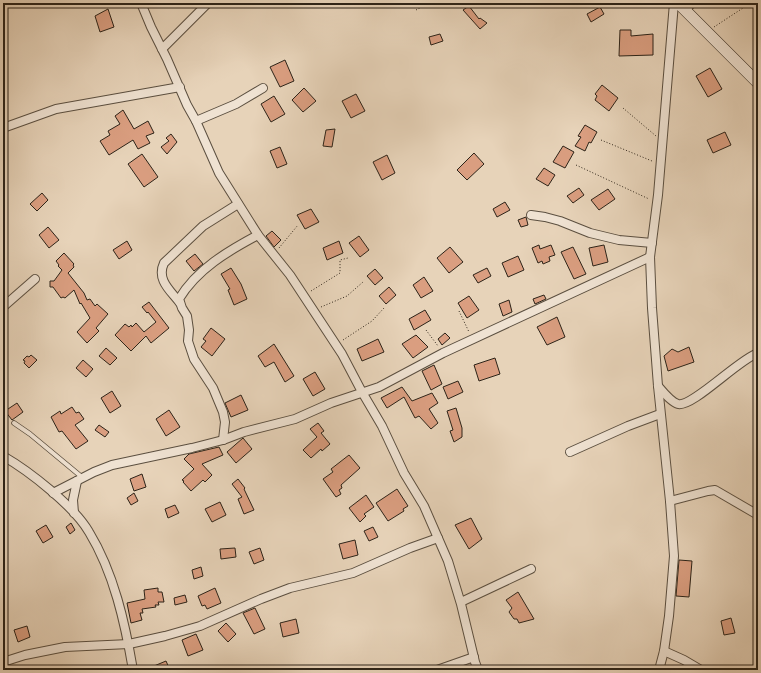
<svg xmlns="http://www.w3.org/2000/svg" width="761" height="673" viewBox="0 0 761 673" font-family="'Gentium Book Plus',serif">
<style>
.building{fill:#da9e80;stroke:#2c2318}
.lines{fill:none;stroke-linecap:round;stroke-linejoin:round}
.service-casing{stroke:#5b4f40;stroke-width:5.5}
.minor-casing{stroke:#5b4f40;stroke-width:10}
.secondary-casing{stroke:#2c2318;stroke-width:12}
.path{stroke:#2c2318;stroke-width:1;stroke-dasharray:1 2;stroke-linecap:butt}
.service{stroke:#efe2d2;stroke-width:4}
.minor{stroke:#efe2d2;stroke-width:8}
.secondary{stroke:#efe2d2;stroke-width:11}
</style>
<rect width="100%" height="100%" fill="#e7d3b9"/>
<filter id="stains"><feTurbulence type="fractalNoise" baseFrequency=".005" numOctaves="4"/><feColorMatrix values="0 0 0 0 .2 0 0 0 0 .09 0 0 0 0 .02 0 0 0 .5 -.17"/></filter>
<radialGradient id="worn" r=".72"><stop offset=".6" stop-color="#630" stop-opacity="0"/><stop offset="1" stop-color="#630" stop-opacity=".3"/></radialGradient>
<!-- building -->
<g class="building">
<polygon points="469,6 479,19 480,18 487,23 480,29 463,10"/>
<polygon points="600,7 604,14 591,22 587,14"/>
<polygon points="108,9 114,27 100,32 95,16"/>
<polygon points="620,30 631,30 631,36 653,34 653,55 619,56"/>
<polygon points="440,34 443,41 431,45 429,37"/>
<polygon points="285,60 294,81 280,87 270,67"/>
<polygon points="710,68 722,89 708,97 696,76"/>
<polygon points="602,85 618,98 609,111 595,100 597,96 595,94"/>
<polygon points="304,88 316,101 303,112 292,100"/>
<polygon points="356,94 365,111 351,118 342,101"/>
<polygon points="274,96 285,114 271,122 261,104"/>
<polygon points="123,110 134,129 148,121 154,133 146,136 150,143 138,149 133,140 109,155 100,141 110,135 108,131 120,124 115,116"/>
<polygon points="585,125 597,132 591,143 589,142 585,151 575,146 581,137 578,136"/>
<polygon points="335,129 332,147 323,146 326,130"/>
<polygon points="725,132 731,145 713,153 707,140"/>
<polygon points="171,134 177,142 167,154 161,147 169,141 166,138"/>
<polygon points="563,146 574,152 565,168 553,162"/>
<polygon points="280,147 287,164 277,168 270,151"/>
<polygon points="474,153 484,164 467,180 457,170"/>
<polygon points="142,154 158,177 144,187 128,164"/>
<polygon points="387,155 395,173 382,180 373,162"/>
<polygon points="544,168 555,175 548,186 536,179"/>
<polygon points="579,188 584,195 573,203 567,196"/>
<polygon points="608,189 615,199 599,210 591,200"/>
<polygon points="42,193 48,200 37,211 30,204"/>
<polygon points="505,202 510,210 497,217 493,209"/>
<polygon points="311,209 319,222 305,229 297,215"/>
<polygon points="526,217 528,225 521,227 518,220"/>
<polygon points="48,227 59,240 49,248 39,235"/>
<polygon points="272,231 281,240 274,247 266,236"/>
<polygon points="359,236 369,250 360,257 349,243"/>
<polygon points="127,241 132,250 119,259 113,250"/>
<polygon points="339,241 343,253 327,260 323,248"/>
<polygon points="539,245 540,249 551,245 555,255 549,257 550,261 543,264 542,261 538,263 532,248"/>
<polygon points="604,245 608,262 593,266 589,248"/>
<polygon points="450,247 463,262 449,273 437,258"/>
<polygon points="573,247 586,274 574,279 561,252"/>
<polygon points="64,253 74,264 73,265 74,267 68,273 84,293 87,300 90,299 95,306 97,304 108,314 96,328 99,331 87,343 77,332 90,318 81,303 80,304 74,290 65,298 63,297 61,298 53,287 50,287 50,281 54,281 62,270 58,266 59,265 56,261"/>
<polygon points="195,254 203,264 194,271 186,261"/>
<polygon points="518,256 524,270 508,277 502,263"/>
<polygon points="231,268 241,284 247,299 234,305 228,290 230,289 221,274"/>
<polygon points="487,268 491,276 478,283 473,275"/>
<polygon points="375,269 383,278 375,285 367,276"/>
<polygon points="424,277 433,291 421,298 413,285"/>
<polygon points="389,287 396,295 386,304 379,296"/>
<polygon points="544,295 546,299 535,304 533,299"/>
<polygon points="469,296 479,310 467,318 458,303"/>
<polygon points="509,300 512,312 503,316 499,304"/>
<polygon points="149,302 169,328 151,343 146,336 131,351 115,335 125,324 129,327 131,325 132,327 136,323 144,332 156,322 148,312 147,313 142,307"/>
<polygon points="425,310 431,320 414,330 409,319"/>
<polygon points="557,317 565,337 547,345 537,327"/>
<polygon points="211,328 225,339 212,356 201,347 206,341 203,339"/>
<polygon points="445,333 450,338 442,345 438,339"/>
<polygon points="416,335 428,347 413,358 402,344"/>
<polygon points="378,339 384,352 362,361 357,349"/>
<polygon points="274,344 294,376 285,382 274,362 265,367 258,356"/>
<polygon points="689,347 694,362 668,371 664,356 672,349 678,352"/>
<polygon points="106,348 117,358 110,365 99,356"/>
<polygon points="31,355 37,360 29,368 24,363 25,361 23,360 27,356 29,357"/>
<polygon points="495,358 500,374 479,381 474,365"/>
<polygon points="83,360 93,369 86,377 76,368"/>
<polygon points="434,365 442,384 431,390 422,371"/>
<polygon points="315,372 325,389 313,396 303,379"/>
<polygon points="458,381 463,392 448,399 443,387"/>
<polygon points="402,387 412,401 432,393 438,403 429,409 438,423 431,429 419,416 415,418 404,397 387,408 381,398"/>
<polygon points="112,391 121,406 110,413 101,398"/>
<polygon points="241,395 248,410 231,417 225,403"/>
<polygon points="17,403 23,412 12,420 5,411"/>
<polygon points="72,407 76,413 79,412 84,419 75,425 88,441 76,449 62,431 59,432 51,417 60,411 61,414"/>
<polygon points="456,408 462,428 462,437 454,442 450,431 453,430 447,411"/>
<polygon points="169,410 180,427 166,436 156,419"/>
<polygon points="318,423 324,431 321,433 330,444 322,451 321,449 311,458 303,450 317,437 310,429"/>
<polygon points="99,425 109,432 105,437 95,430"/>
<polygon points="243,438 252,449 236,463 227,452"/>
<polygon points="219,447 223,455 202,464 212,475 205,482 203,480 191,491 183,482 184,481 182,480 194,469 184,459 189,454"/>
<polygon points="349,455 360,468 341,485 342,488 339,490 341,494 336,497 323,479 333,472 331,469"/>
<polygon points="142,474 146,487 134,491 130,479"/>
<polygon points="238,479 245,488 244,489 254,510 244,514 238,499 242,497 232,484"/>
<polygon points="397,489 408,506 403,509 404,511 388,521 376,503"/>
<polygon points="134,493 138,501 131,505 127,498"/>
<polygon points="366,495 374,507 364,514 366,516 360,522 349,508"/>
<polygon points="220,502 226,515 212,522 205,509"/>
<polygon points="175,505 179,513 168,518 165,509"/>
<polygon points="471,518 482,539 469,549 455,525"/>
<polygon points="71,523 75,530 70,534 66,527"/>
<polygon points="46,525 53,537 43,543 36,531"/>
<polygon points="373,527 378,537 369,541 364,531"/>
<polygon points="355,540 358,555 343,559 339,544"/>
<polygon points="235,548 236,557 221,559 220,549"/>
<polygon points="260,548 264,560 254,564 249,552"/>
<polygon points="679,560 692,561 689,597 676,596"/>
<polygon points="201,567 203,576 194,579 192,570"/>
<polygon points="158,588 158,592 162,592 164,602 158,602 159,605 155,605 156,607 142,609 143,613 140,613 142,620 131,623 127,603 145,599 144,590"/>
<polygon points="215,588 221,603 207,609 205,605 202,606 198,596"/>
<polygon points="518,592 534,619 519,623 517,619 514,619 509,612 512,608 506,600"/>
<polygon points="185,595 187,602 175,605 174,598"/>
<polygon points="255,608 265,629 254,634 243,613"/>
<polygon points="731,618 735,633 724,635 721,621"/>
<polygon points="296,619 299,633 283,637 280,623"/>
<polygon points="226,623 236,634 228,642 218,631"/>
<polygon points="27,626 30,637 18,642 14,630"/>
<polygon points="196,634 203,650 188,656 182,640"/>
<polygon points="166,661 170,670 156,670 154,666"/>
</g>
<g class="lines">
<defs>
<polyline id="service" points="14,423 30,434 83,478"/>
<g id="minor">
<polyline points="141,3 151,27 167,59 187,105 196,121 219,173 258,235 290,275 342,354 362,392 382,426 404,473 424,506 448,561 461,604 475,662 478,670"/>
<polyline points="685,10 692,3"/>
<polyline points="162,49 208,3"/>
<polyline points="196,121 236,104 263,88"/>
<polyline points="3,128 56,109 180,87"/>
<polyline points="531,215 545,217 560,221 590,233 619,240 652,243"/>
<path d="M180,303C171,291 156,280 164,263L203,226L238,204"/>
<polyline points="3,307 35,279"/>
<path d="M658,386C663,392 671,402 678,404C692,408 739,359 758,353"/>
<path d="M223,440L225,422L223,412L213,388L194,359L188,341L189,330L187,316L182,308L179,299C197,269 228,251 258,235"/>
<polyline points="570,452 628,426 660,414"/>
<path d="M3,456C29,471 74,506 89,532C114,573 125,623 133,670"/>
<polyline points="53,493 94,472 112,465 192,448 223,440 244,432 295,419 331,403 379,387 443,353 650,257"/>
<polyline points="670,501 708,491 715,490 758,515"/>
<polyline points="74,513 73,500 77,481"/>
<polyline points="461,602 531,569"/>
<polyline points="664,651 684,660 701,670"/>
<polyline points="3,662 25,655 65,647 129,644 165,636 200,626 261,599 290,588 353,573 410,548 438,538"/>
<polyline points="437,670 474,657"/>
<polyline points="659,670 664,651 669,616 674,556 670,501 658,386 652,308 650,257 658,195 674,3"/>
</g>
<polyline id="secondary" points="678,3 758,83"/>
</defs>
<!-- service casing -->
<use href="#service" class="service-casing"/>
<!-- minor casing -->
<use href="#minor" class="minor-casing"/>
<!-- secondary casing -->
<use href="#secondary" class="secondary-casing"/>
<!-- path -->
<g class="path">
<polyline points="416,10 429,3"/>
<polyline points="714,27 743,8 748,3"/>
<polyline points="623,108 656,136"/>
<polyline points="601,140 652,161"/>
<polyline points="576,165 649,199"/>
<polyline points="279,248 298,225"/>
<polyline points="311,291 340,273 340,260 348,258"/>
<polyline points="321,307 347,296 363,282"/>
<polyline points="459,311 469,332"/>
<polyline points="426,330 438,346"/>
<polyline points="343,340 372,321 384,308"/>
</g>
<!-- service -->
<use href="#service" class="service"/>
<!-- minor -->
<use href="#minor" class="minor"/>
<!-- secondary -->
<use href="#secondary" class="secondary"/>
</g>
<!-- margin -->
<rect width="761" height="673" fill="none" stroke="#e7d3b9" stroke-width="16"/>
<rect x="4" y="4" width="753" height="665" fill="none" stroke="#2c2318" stroke-width="2"/>
<rect x="8" y="8" width="745" height="657" fill="none" stroke="#2c2318"/>
<rect width="100%" height="100%" filter="url(#stains)"/>
<rect width="100%" height="100%" fill="url(#worn)"/>
</svg>
